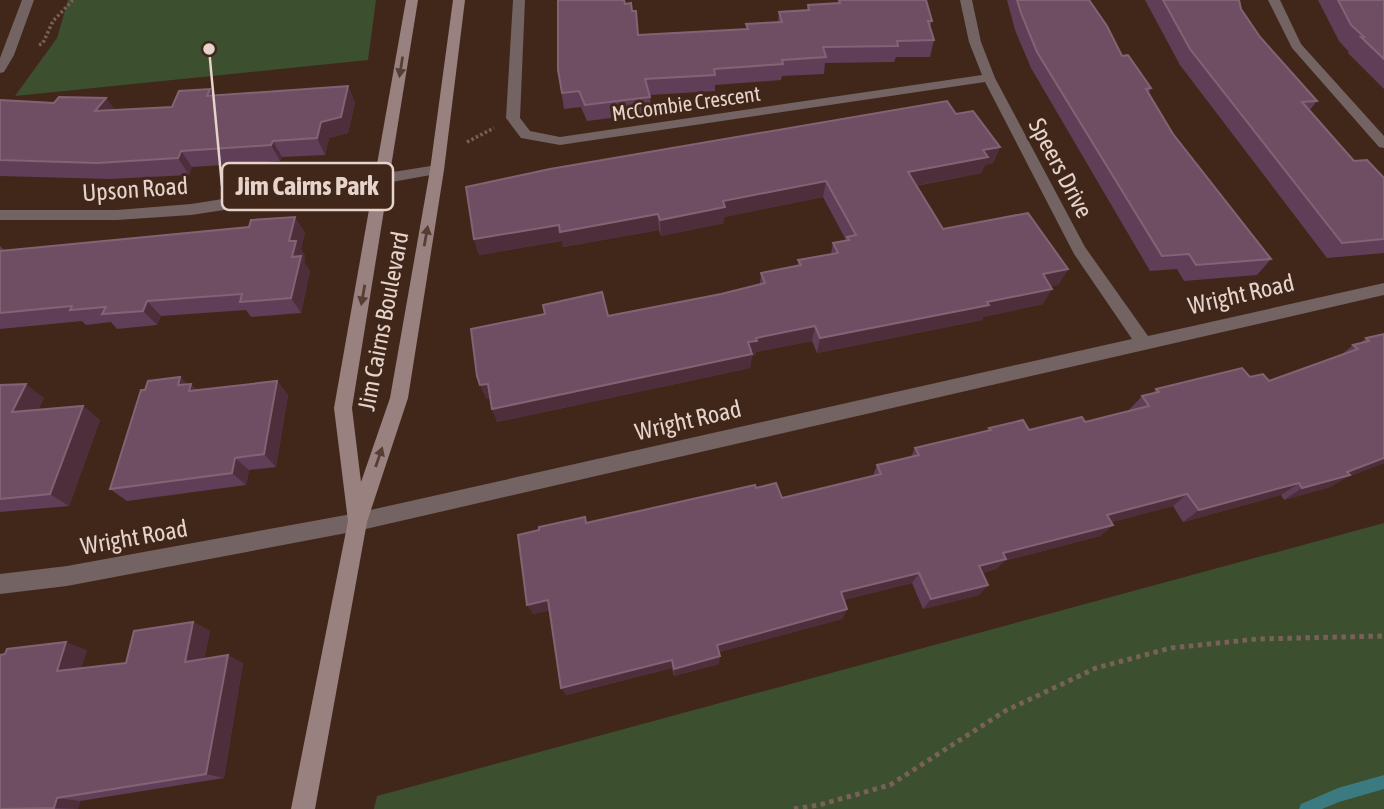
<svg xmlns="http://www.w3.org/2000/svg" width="1384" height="809" viewBox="0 0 1384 809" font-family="'Asap Condensed',sans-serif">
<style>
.green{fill:#3c4f2f}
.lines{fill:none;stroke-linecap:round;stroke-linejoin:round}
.stream{fill:#3a7a80;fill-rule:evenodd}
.path-far1{stroke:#786156;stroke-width:3.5;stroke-dasharray:2.5 2.5;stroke-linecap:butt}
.path{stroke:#786156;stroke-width:5;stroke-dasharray:4.5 4.5;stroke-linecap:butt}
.street{fill:#736362;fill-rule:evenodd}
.secondary{fill:#99817f;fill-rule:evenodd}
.wall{fill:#613e58}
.shaded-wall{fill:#4e2e3a}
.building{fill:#6f4e64;stroke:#826374;stroke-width:2}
.oneway{fill:#563e33}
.labels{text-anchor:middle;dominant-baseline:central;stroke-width:6;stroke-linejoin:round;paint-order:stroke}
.far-street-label{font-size:21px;fill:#e6d4cc;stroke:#40271a}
.street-label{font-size:24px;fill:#e6d4cc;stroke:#40271a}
.leader{fill:none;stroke:#e6d4cc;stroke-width:2.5}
.callout-dot{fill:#e6d4cc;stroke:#40271a;stroke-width:2.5}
.callout{fill:#40271a;stroke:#e6d4cc;stroke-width:2.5}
.callout-label{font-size:26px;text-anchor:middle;font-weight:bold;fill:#e6d4cc}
</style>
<rect width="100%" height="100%" fill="#40271a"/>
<!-- green -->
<g class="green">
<polygon points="68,0 376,0 368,60 15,96 57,38"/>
<polygon points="1384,523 1384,809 374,809 377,796"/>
</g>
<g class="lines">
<!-- stream -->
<polygon class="stream" points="1384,775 1384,789 1339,802 1322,809 1299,809 1301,804 1338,788"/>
<!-- path-far1 -->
<g class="path-far1">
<polyline points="39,45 43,43 53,21 73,0"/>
<polyline points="467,142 494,128"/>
</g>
<!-- path -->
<polyline class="path" points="794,809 819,805 890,785 1005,711 1096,668 1171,648 1257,639 1384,636"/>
<!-- street -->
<g class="street">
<polygon points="22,0 34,0 14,55 4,72 0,73 0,58"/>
<polygon points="513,0 525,0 520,118 530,131 560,137 982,75 969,42 960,0 972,0 981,42 995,78 1085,247 1148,336 1384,283 1384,295 357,531 67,586 0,594 0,574 67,566 357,513 1132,339 1074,254 985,82 560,145 521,138 506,118"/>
<polygon points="1268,0 1280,0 1301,44 1384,136 1384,148 1379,147 1292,48"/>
<polygon points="437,165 442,167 442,173 297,199 191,215 117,220 0,220 0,210 117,210 191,204"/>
</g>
<!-- secondary -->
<polygon class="secondary" points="406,0 418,0 352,408 361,482 390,398 430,170 453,0 465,0 444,170 408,398 367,522 315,809 291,809 348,521 334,408"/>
</g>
<!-- wall -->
<g class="wall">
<polygon points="838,0 926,0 932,21 930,27 934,40 930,57 896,57 894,62 825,63 824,74 782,76 781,80 715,85 715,91 650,95 651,113 587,121 581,107 564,109 558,70 625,4 632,11 638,35 746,29 746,24 778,22 779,12 807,10 808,5 838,3"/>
<polygon points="1007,0 1089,0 1122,56 1151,88 1149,93 1173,134 1271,259 1257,275 1184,281 1177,269 1150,271 1031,68 1015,30"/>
<polygon points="1145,0 1239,0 1241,9 1260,37 1317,101 1309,111 1354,161 1384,178 1384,253 1327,258 1180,65"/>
<polygon points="1318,0 1384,0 1384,89 1348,53 1349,52 1339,41"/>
<polygon points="348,86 355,103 348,133 329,138 325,155 282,157 280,161 192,167 189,175 110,179 0,176 0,100 54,103 106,98 115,110 172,107 210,89 214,95"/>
<polygon points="956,114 1000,147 993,163 985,165 981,173 916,186 943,229 1068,269 1058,285 1050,286 1043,304 983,317 982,320 817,353 812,341 756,352 755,355 752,356 750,368 497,422 490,398 486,399 608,316 721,294 760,284 761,273 798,265 798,260 831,254 833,243 846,240 823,197 724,217 724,223 661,236 659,230 563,247 562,241 479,255 474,239"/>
<polygon points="305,232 301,249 305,256 304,262 310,271 301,313 251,317 246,310 161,316 157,325 117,329 111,322 86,325 82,321 0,329 0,246 5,251"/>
<polygon points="1384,334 1384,463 1347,477 1330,487 1284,500 1281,495 1183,522 1173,506 1111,522 1113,525 1100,536 1004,561 996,569 982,573 988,585 979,595 923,609 912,583 844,600 847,609 842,619 719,652 719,664 674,676 672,668 566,695 550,610 533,614 539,530 587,523 756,488 782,498 873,476 877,465 911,457 915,448 987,431 989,428 1029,430 1085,422 1130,411 1129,410 1142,396 1152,394 1156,389 1250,377 1269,381 1340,356 1353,345 1360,343 1366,338"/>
<polygon points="180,377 187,384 197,390 277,381 288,395 276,467 249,470 246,485 127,501 110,489 145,390"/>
<polygon points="0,385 44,398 38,410 83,406 100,420 69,506 0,512"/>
<polygon points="193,622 210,631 204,659 243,663 224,778 80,801 78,809 0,809 87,650 81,668 126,663"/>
</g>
<!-- shaded-wall -->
<g class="shaded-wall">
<polygon points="348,86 355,103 348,133 329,138 325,155 317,138 321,122"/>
<polygon points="106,98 118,114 95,111"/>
<polygon points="273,141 282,157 280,161 271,145"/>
<polygon points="1000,147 993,163 985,165 981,173 903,188 908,172 983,150"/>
<polygon points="181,151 192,167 189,175 178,158"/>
<polygon points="826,181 823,197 724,217 724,223 661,236 660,220 723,201"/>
<polygon points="658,214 659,230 563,247 560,232"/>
<polygon points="295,217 305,232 301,249 305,256 304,262 310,271 301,313 291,298 292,257 289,241"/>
<polygon points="559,225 562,241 479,255 474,239"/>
<polygon points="1068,269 1058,285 1034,290 1043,274"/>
<polygon points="1052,289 1043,304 983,317 982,320 817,353 820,338"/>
<polygon points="147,301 161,316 157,325 143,311"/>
<polygon points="815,326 812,341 756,352 755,355 752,356 750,368 497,422 492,409 748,342 756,338"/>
<polygon points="180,377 190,387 191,384 205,398 178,385"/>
<polygon points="277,381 288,395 276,467 264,454"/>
<polygon points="26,384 44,398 31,425 12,412"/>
<polygon points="488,384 494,397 486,399 480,385"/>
<polygon points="83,406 100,420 69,506 50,494"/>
<polygon points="235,458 249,470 246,485 232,473"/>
<polygon points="1384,458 1384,463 1347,477 1330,487 1284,500 1302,488"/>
<polygon points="1299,483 1281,495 1183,522 1199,510"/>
<polygon points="1187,494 1173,506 1095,527 1107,515"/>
<polygon points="1113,525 1100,536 1004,561 996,569 970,576 979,566 1003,553"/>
<polygon points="919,573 912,583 836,602 841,592"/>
<polygon points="988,585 979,595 923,609 931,599"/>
<polygon points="548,600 553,610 533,614 527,605"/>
<polygon points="847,609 842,619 716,653 717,645"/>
<polygon points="193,622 210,631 202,670 185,662"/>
<polygon points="66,642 87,650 78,679 57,671"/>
<polygon points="228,655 243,663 224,778 206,774"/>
<polygon points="720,656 719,664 674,676 674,669"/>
<polygon points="672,660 672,668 566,695 561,688"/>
<polygon points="57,798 80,801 78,809 54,808"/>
</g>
<!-- building -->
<g class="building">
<polygon points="558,0 624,0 625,4 631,3 632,11 636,11 638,35 748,29 746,24 782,22 779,12 809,10 808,5 840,3 839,0 926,0 932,21 928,21 934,40 897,41 898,46 823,47 826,57 782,60 783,64 714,69 715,75 645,79 650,97 585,105 579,91 562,93 558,70"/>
<polygon points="1017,0 1089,0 1107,26 1122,56 1128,55 1151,88 1146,89 1173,134 1271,259 1196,265 1189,254 1162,256 1037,52 1021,13"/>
<polygon points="1163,0 1239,0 1241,9 1260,37 1317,101 1302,102 1354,161 1367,160 1384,178 1384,239 1342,243 1190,49"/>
<polygon points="1338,0 1384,0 1384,59 1361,37 1364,37 1351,25"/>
<polygon points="348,86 341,117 321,122 317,138 273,141 271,145 181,151 178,158 97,163 0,160 0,100 54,103 59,97 106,98 95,111 172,107 179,91 210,89 207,96"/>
<polygon points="947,101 956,114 973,111 1000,147 983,150 988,157 908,172 943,229 1028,213 1068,269 1043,274 1052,289 987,302 989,305 820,338 815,326 756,338 757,341 748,342 752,354 492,409 488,384 480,385 477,376 471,329 545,314 543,305 602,292 608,316 721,294 765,283 761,273 801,265 798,260 838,253 833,243 849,240 847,237 856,235 826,181 723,201 725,207 660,220 658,214 560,232 559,225 474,239 466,187 550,169"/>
<polygon points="295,217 289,241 296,241 292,257 301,256 291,298 240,302 242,294 147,301 143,311 102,314 106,307 70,310 72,306 0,313 0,251 249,227 251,220"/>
<polygon points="1384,334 1384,458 1347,472 1350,475 1302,488 1299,483 1199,510 1187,494 1107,515 1113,525 1003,553 1006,559 979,566 988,585 931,599 919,573 841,592 847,609 717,645 720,656 674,669 672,660 561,688 548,600 527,605 518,535 539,530 539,527 585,517 586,523 755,485 756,488 776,483 782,498 881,474 877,465 919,455 915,448 991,430 989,428 1023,420 1029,430 1082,417 1085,422 1149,406 1142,396 1159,392 1156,389 1242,368 1250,377 1263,374 1269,381 1358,349 1353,345 1369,341 1366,338"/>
<polygon points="180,377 178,385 191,384 189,391 277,381 264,454 235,458 232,473 110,489 141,390 145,390 148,381"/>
<polygon points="26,384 12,412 83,406 50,494 0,499 0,385"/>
<polygon points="193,622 185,662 228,655 206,774 57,798 54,808 0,809 0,655 5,654 7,649 66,642 57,671 126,663 134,631"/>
</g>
<!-- one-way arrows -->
<defs><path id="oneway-solid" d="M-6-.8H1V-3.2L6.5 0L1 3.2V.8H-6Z" transform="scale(1.75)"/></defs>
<g class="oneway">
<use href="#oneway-solid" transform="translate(401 67) rotate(99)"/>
<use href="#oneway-solid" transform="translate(426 236) rotate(-80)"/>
<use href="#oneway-solid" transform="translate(363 295) rotate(100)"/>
<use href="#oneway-solid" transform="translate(379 457) rotate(-71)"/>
</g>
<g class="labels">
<!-- far-street labels -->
<g class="far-street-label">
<text transform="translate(686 103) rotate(-8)">McCombie Crescent</text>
</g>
<!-- street labels -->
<g class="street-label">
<text transform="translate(1061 168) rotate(62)">Speers Drive</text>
<text transform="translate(135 189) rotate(-4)">Upson Road</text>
<text transform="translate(1241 294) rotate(-13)">Wright Road</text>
<text transform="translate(383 321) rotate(-79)">Jim Cairns Boulevard</text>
<text transform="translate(688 420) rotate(-13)">Wright Road</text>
<text transform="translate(134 537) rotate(-10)">Wright Road</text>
</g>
</g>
<!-- callouts -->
<path class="leader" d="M209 49L222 186"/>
<circle class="callout-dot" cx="209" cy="49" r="7"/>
<rect class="callout" x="222" y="163" width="171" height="47" rx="7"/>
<g class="callout-label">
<text x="307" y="195">Jim Cairns Park</text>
</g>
</svg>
